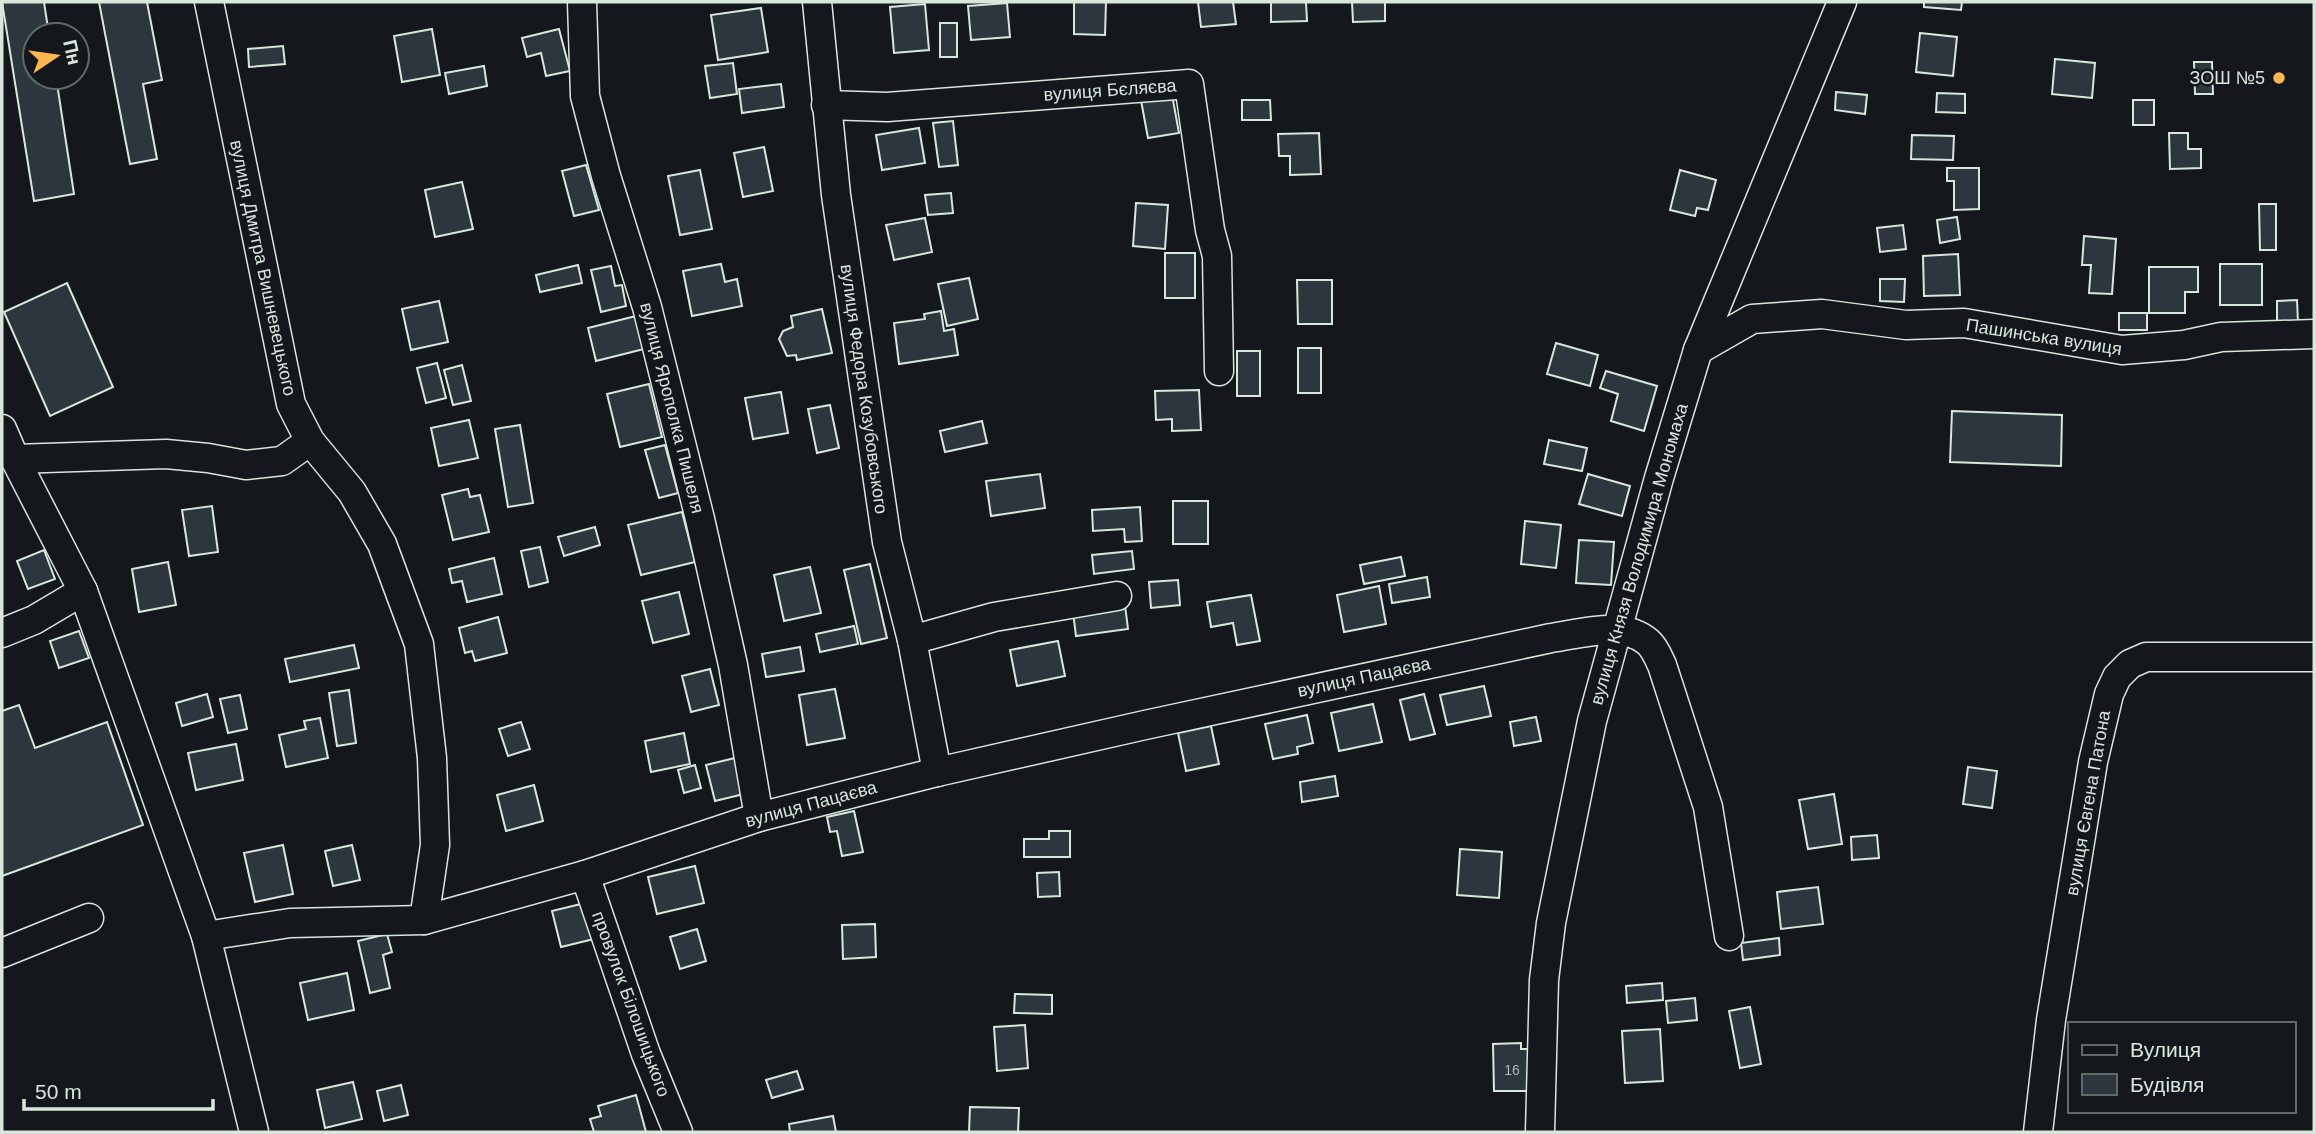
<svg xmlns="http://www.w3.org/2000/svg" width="2316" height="1134" viewBox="0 0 2316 1134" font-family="Helvetica,sans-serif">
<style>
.building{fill:#2c363c;stroke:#d8e6dc;stroke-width:2}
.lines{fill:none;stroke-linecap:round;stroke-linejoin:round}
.minor-casing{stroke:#d8e6dc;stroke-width:31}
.minor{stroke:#14181c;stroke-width:28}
.poi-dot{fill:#ffb74d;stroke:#14181c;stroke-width:2.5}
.labels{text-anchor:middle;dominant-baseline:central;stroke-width:5;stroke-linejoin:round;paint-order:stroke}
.number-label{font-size:14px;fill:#adbab4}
.poi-label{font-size:18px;fill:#d8e6dc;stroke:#14181c;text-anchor:end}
.street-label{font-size:18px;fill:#d8e6dc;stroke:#14181c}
</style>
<rect width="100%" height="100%" fill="#14181c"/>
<!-- building -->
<g class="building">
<polygon points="2,2 44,2 49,35 35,35 35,77 56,77 74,194 34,201"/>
<polygon points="99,2 147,2 162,80 143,84 157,159 130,164"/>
<polygon points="1074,2 1106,2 1105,35 1074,34"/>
<polygon points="1198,2 1233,2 1236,24 1201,27"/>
<polygon points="1271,2 1306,2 1307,21 1271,22"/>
<polygon points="1352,2 1385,2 1385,21 1353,22"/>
<polygon points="1924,2 1962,2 1961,10 1924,7"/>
<polygon points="1007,3 1010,37 971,40 968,6"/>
<polygon points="925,4 929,50 894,53 890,7"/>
<polygon points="761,8 768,52 718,60 711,15"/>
<rect x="940" y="23" width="17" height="34"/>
<polygon points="432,29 440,75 402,82 394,36"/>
<polygon points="559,29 570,71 546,76 541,53 527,57 522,38"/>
<polygon points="1920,33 1957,37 1953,76 1916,72"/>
<polygon points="283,46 285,64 249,67 248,49"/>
<polygon points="2055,59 2095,63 2092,98 2052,94"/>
<polygon points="2194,62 2212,62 2213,94 2195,94"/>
<polygon points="733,63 737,94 710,98 705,66"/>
<polygon points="484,66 487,86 449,94 445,73"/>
<polygon points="781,84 784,107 742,113 739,89"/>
<polygon points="1171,89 1179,133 1148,138 1140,95"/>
<polygon points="1836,92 1867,95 1865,114 1835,110"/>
<polygon points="1937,93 1965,94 1965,113 1936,112"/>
<polygon points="1242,100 1270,100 1271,120 1242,120"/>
<rect x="2133" y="100" width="21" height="25"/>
<polygon points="953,121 958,165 939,167 933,123"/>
<polygon points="919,128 925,163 882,170 876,135"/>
<polygon points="1319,133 1321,174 1290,175 1290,156 1279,156 1278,134"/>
<polygon points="2169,133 2188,133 2188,149 2201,149 2201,168 2170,169"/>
<polygon points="1912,135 1954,136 1953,160 1911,159"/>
<polygon points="764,147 773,191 743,197 734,153"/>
<polygon points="586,165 599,210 574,216 562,171"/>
<polygon points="1947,168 1979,168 1979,209 1954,210 1954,181 1947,181"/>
<polygon points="700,170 712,229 680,235 668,176"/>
<polygon points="1680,170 1716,180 1708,210 1697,208 1695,216 1670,210"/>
<polygon points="462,182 473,229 435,237 425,190"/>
<polygon points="951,193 953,213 928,215 925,195"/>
<polygon points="1136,203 1168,205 1165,249 1133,246"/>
<polygon points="2259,204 2276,204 2276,250 2260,250"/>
<polygon points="1957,217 1960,239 1940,243 1937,220"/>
<polygon points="925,218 932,252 894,260 886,225"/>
<polygon points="1903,225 1906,249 1880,252 1877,228"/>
<polygon points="2084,236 2116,239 2112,294 2089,293 2091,265 2082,265"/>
<rect x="1165" y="253" width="30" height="45"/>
<polygon points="1958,254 1960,295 1924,296 1923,256"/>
<polygon points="721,264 725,282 737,279 742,306 692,316 683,271"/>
<rect x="2220" y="264" width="42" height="41"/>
<polygon points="578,265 582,283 540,292 536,275"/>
<polygon points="611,266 615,286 622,285 626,306 601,312 591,270"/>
<polygon points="2149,267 2198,267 2198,292 2185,292 2185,313 2149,313"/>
<polygon points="969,278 978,319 947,326 938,284"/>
<polygon points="1880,279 1905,279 1904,302 1880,301"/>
<polygon points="1297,280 1332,280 1332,324 1298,324"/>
<polygon points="67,283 113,387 50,416 4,312"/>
<polygon points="2297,300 2298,322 2277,322 2277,301"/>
<polygon points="439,301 448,342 411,350 402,309"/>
<polygon points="822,309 832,353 797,360 796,355 787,356 779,339 783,331 793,327 791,316"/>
<polygon points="941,311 944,331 954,329 958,355 899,364 894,323 925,319 924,314"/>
<rect x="2119" y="313" width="28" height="17"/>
<polygon points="636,316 644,349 596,361 588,328"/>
<polygon points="1556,343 1598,355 1590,386 1547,374"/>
<rect x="1298" y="348" width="23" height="45"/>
<rect x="1237" y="351" width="23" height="45"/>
<polygon points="437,363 446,398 426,403 417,368"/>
<polygon points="462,365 471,401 453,405 444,370"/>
<polygon points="1606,371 1657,386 1644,431 1611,421 1618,394 1600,388"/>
<polygon points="649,384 662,437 620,447 607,394"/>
<polygon points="1199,390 1201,430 1172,431 1172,419 1156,420 1155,391"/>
<polygon points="781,392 788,433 753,439 745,398"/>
<polygon points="830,405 839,448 817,453 808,409"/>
<polygon points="1952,411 2062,415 2061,466 1950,462"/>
<polygon points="469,420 478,458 439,466 431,428"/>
<polygon points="982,421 987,443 945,452 940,431"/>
<polygon points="520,425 533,503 508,507 495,429"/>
<polygon points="1549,440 1587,448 1582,471 1544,464"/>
<polygon points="665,445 678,493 659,498 645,450"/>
<polygon points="1040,474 1045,508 991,516 986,481"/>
<polygon points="1588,474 1630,486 1622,516 1579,504"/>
<polygon points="468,489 470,497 480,495 489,532 453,540 442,495"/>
<rect x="1173" y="501" width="35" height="43"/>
<polygon points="212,506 218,552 189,556 182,510"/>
<polygon points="1140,507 1142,541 1125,542 1124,529 1093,531 1092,510"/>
<polygon points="682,512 695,562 641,575 628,525"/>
<polygon points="1525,521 1561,525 1556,568 1521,564"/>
<polygon points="595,527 600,545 564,556 558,537"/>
<polygon points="1579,540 1614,542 1611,585 1576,583"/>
<polygon points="540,547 548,582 529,587 521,551"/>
<polygon points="44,550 55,579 28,589 17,561"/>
<polygon points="1132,551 1134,569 1094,574 1092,555"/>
<polygon points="1401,557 1405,576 1364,584 1360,565"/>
<polygon points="494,558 502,594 467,602 462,581 452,583 449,569"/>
<polygon points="168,562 176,605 139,612 132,569"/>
<polygon points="870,564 887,638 861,644 844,570"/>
<polygon points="810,567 821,613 784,621 774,575"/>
<polygon points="1427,577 1430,597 1392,603 1389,584"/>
<polygon points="1178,580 1180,605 1151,608 1149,582"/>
<polygon points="1379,586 1386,624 1344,632 1337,595"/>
<polygon points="679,592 689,634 653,643 642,601"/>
<polygon points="1251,595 1260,641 1237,645 1233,623 1211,627 1207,602"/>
<polygon points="1125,605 1128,629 1076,636 1073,612"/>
<polygon points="498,617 507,653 475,661 472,651 465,653 459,628"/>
<polygon points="854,626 858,644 820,652 816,634"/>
<polygon points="79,631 89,658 59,668 50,641"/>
<polygon points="1058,641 1065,676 1017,686 1010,650"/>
<polygon points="354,645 359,668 290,682 285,659"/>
<polygon points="800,647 804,671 766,677 762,654"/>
<polygon points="710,669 719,705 691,712 682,676"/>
<polygon points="1484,686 1491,716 1447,725 1440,695"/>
<polygon points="835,689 845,738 807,745 799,695"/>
<polygon points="349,690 356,743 337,746 329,693"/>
<polygon points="207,694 213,717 182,726 176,703"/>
<polygon points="1424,694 1435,734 1410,740 1400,700"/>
<polygon points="240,695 247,729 228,733 220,699"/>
<polygon points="1373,704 1382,742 1339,751 1331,713"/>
<polygon points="19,705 35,748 107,722 143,825 2,876 2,711"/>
<polygon points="1307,715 1313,743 1297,747 1298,754 1273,759 1265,724"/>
<polygon points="1536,717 1541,741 1514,746 1510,722"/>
<polygon points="320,718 328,758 286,767 279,735 306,729 304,721"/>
<polygon points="521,722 530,749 508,756 499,729"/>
<polygon points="1211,726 1219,764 1186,771 1178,733"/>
<polygon points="684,733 690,764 651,772 645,741"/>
<polygon points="236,744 243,780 196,790 188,753"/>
<polygon points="743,756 752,792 715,801 706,765"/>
<polygon points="695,765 701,788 684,793 678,770"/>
<polygon points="1968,767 1997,771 1992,808 1963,804"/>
<polygon points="1335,776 1338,796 1302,802 1300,782"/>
<polygon points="534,785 543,821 506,831 497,795"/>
<polygon points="1834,794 1842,844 1808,849 1799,800"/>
<polygon points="854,811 863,852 842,856 837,831 830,832 827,817"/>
<polygon points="1049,831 1070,831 1070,857 1024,857 1024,839 1049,839"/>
<polygon points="1877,835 1879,858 1852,860 1851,837"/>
<polygon points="283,845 293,894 255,902 244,853"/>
<polygon points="352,845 360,880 333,886 325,851"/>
<polygon points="1460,849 1502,852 1499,898 1457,895"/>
<polygon points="695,866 704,903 657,914 648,877"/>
<polygon points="1059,872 1060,896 1038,897 1037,873"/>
<polygon points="1818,887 1823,924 1781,929 1777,892"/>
<polygon points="589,902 598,938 561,947 552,911"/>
<polygon points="875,924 876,957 843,959 842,925"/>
<polygon points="697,929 706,961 680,969 670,937"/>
<polygon points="387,934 392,952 383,955 390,988 370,993 358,941"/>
<polygon points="1779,938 1780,955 1743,960 1741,943"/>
<polygon points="347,973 354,1010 308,1020 300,983"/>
<polygon points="1662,983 1663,1000 1627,1003 1626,986"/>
<polygon points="1015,994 1052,995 1052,1014 1014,1013"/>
<polygon points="1695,998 1697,1020 1668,1023 1666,1001"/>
<polygon points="1750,1007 1761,1064 1740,1068 1729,1011"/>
<polygon points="1025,1025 1028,1068 997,1071 994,1027"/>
<polygon points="1660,1029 1663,1081 1625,1083 1622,1031"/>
<polygon points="1521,1043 1521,1049 1531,1049 1531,1091 1494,1091 1493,1044"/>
<polygon points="797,1071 803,1089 772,1098 766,1080"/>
<polygon points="353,1082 362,1119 325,1128 317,1090"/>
<polygon points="401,1085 408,1115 384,1121 377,1091"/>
<polygon points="636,1095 646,1132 594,1132 590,1119 601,1116 598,1106"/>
<polygon points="970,1107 1019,1108 1018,1132 969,1132"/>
<polygon points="833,1116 836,1132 790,1132 789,1124"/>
</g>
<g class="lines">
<defs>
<g id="minor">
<polyline points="209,2 291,404 310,441 352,492 382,544 419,644 432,758 435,845 424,920"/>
<polyline points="582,2 585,96 606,176 647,307 700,519 733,665 759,817"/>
<polyline points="817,2 836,195 887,542 912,640 937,772"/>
<polyline points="826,105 887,107 1189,84 1210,230 1217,256 1219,371"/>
<polyline points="1698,350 1752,319 1822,314 1906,325 1964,323 2122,350 2184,345 2221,337 2314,334"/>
<polyline points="2,429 15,459 83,591 206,936"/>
<polyline points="15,459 166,454 208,458 246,465 282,461 310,441"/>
<polyline points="2,633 34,620 83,591"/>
<polyline points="912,640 994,617 1117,596"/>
<polyline points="585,875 646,1054 678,1132"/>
<polyline points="2,953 89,918"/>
<path d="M254,1132L206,936L290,923L424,920L585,875L759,817L937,772L1145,725L1551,638C1580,634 1623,620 1648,642C1655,648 1658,657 1662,665L1708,807L1729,936"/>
<polyline points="1540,1132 1544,980 1551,923 1592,721 1659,478 1698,350 1842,2"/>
<polyline points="2038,1132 2051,1020 2093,762 2109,694 2117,677 2130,664 2146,657 2314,657"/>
</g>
</defs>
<!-- minor casing -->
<use href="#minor" class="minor-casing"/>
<!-- minor -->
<use href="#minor" class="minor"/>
</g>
<!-- markers -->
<circle class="poi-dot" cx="2279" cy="78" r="7"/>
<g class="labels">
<!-- number labels -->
<g class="number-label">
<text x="1512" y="1070">16</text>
</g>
<!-- poi labels -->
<g class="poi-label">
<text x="2265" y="78">ЗОШ №5</text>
</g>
<!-- street labels -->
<g class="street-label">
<text transform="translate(1110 90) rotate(-4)">вулиця Бєляєва</text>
<text transform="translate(263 268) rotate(78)">вулиця Дмитра Вишневецького</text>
<text transform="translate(2044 337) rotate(9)">Пашинська вулиця</text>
<text transform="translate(864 389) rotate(82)">вулиця Федора Козубовського</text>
<text transform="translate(672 408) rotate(76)">вулиця Ярополка Пишеля</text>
<text transform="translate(1639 554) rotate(-74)">вулиця Князя Володимира Мономаха</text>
<text transform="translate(1364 677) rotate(-12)">вулиця Пацаєва</text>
<text transform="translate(2088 803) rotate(-80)">вулиця Євгена Патона</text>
<text transform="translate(811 804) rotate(-15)">вулиця Пацаєва</text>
<text transform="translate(631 1004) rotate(70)">провулок Білошицького</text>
</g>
</g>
<!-- border -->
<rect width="2316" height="1134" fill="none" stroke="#d8e6dc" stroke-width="7"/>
<!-- legend -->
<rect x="2068" y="1022" width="228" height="91" fill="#14181c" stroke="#626a69" stroke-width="2"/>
<rect x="2082" y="1045" width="35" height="10" fill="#14181c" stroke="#626a69" stroke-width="2"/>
<text x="2130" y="1057" font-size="21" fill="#d8e6dc">Вулиця</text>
<rect x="2082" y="1074" width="35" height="21" fill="#2c363c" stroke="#626a69" stroke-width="2"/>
<text x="2130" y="1092" font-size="21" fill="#d8e6dc">Будівля</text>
<!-- north arrow -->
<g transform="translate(56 56) rotate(77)"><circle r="33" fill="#14181c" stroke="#626a69" stroke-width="2"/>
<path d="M0-5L12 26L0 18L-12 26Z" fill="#ffb74d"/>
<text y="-10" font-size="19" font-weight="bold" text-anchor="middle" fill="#d8e6dc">Пн</text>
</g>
<!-- scale -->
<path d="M24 1099v10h189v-10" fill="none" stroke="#d8e6dc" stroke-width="3.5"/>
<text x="35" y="1099" font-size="21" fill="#d8e6dc" stroke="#14181c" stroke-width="5" paint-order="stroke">50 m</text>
</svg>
